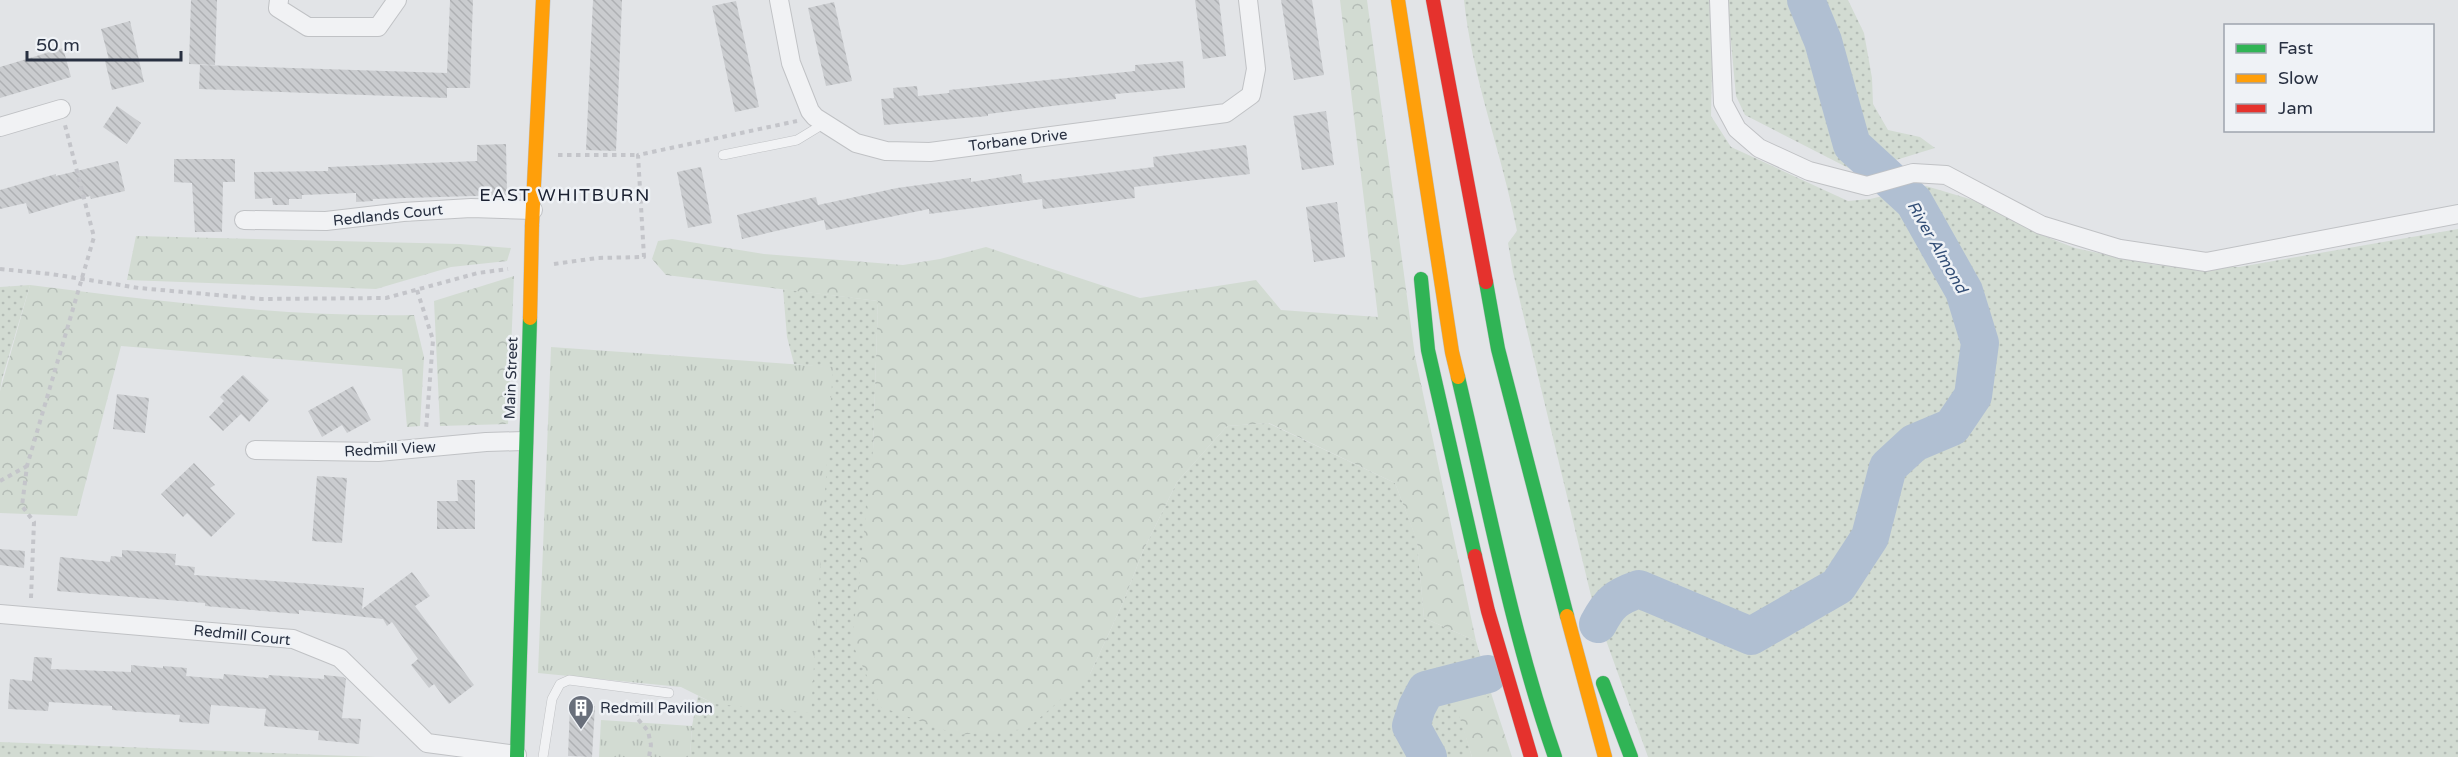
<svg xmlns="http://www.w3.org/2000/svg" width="2458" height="757" viewBox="0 0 2458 757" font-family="'Varela Round',sans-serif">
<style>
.grass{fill:url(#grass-dots)}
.forest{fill:url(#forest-crowns)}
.park{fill:url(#park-tufts)}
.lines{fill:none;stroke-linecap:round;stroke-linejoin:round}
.river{stroke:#b0bfd2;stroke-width:38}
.building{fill:url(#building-back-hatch)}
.lane-casing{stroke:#c0c2c5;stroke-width:10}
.street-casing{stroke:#c0c2c5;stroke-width:20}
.fast-casing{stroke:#bec1c5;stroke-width:15}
.slow-casing{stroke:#bec1c5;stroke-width:15}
.jam-casing{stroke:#bec1c5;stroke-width:15}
.path{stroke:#c4c5ca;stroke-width:4;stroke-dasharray:4.5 4.5;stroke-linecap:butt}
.lane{stroke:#f1f2f4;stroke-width:9}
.street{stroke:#f1f2f4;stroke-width:18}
.fast{stroke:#30b455;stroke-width:14}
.slow{stroke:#ff9f0a;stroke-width:14}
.jam{stroke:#e5322d;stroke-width:14}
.slow-bridge-casing{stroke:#bec1c5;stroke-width:15;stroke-linecap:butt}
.slow-bridge{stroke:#ff9f0a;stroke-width:14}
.labels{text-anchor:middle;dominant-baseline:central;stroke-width:5;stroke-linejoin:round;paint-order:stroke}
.street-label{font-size:15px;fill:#283041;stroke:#eff2f6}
.poi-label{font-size:15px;fill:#283041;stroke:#eff2f6;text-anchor:start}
.water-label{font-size:16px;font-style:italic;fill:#324d75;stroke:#eff2f6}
.quarter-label{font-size:18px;letter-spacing:1.5px;fill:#1b2131;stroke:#eff2f6}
</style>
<defs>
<pattern id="grass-dots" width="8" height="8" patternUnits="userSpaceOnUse" patternTransform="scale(1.5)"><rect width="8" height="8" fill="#d2dbd2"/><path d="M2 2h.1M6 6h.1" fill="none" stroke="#b4bcb6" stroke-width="1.8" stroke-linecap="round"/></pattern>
<pattern id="forest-crowns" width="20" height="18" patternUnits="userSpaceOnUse" patternTransform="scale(1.5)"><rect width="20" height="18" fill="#d2dbd2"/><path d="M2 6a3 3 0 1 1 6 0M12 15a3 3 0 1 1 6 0" fill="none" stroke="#b4bcb6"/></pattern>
<pattern id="park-tufts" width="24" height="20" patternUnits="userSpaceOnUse" patternTransform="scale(1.5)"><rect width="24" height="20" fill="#d2dbd2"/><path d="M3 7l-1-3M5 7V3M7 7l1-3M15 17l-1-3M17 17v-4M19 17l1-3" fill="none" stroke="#b4bcb6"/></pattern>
<pattern id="building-back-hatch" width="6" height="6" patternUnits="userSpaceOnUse" patternTransform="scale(1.5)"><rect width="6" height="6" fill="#cacccf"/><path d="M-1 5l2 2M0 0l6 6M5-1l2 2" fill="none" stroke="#aeb0b3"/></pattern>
</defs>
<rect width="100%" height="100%" fill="#e2e4e7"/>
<!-- grass -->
<g class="grass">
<path d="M1464,0H1711L1713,27L1711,116L1731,147L1848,201L1870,199L1926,186L1973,200L2039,234L2075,248L2155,265L2239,267L2458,229V757H1648L1593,604L1513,272L1508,243L1517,231C1502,153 1472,78 1464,0Z"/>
<polygon points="1727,0 1848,0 1864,33 1872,78 1873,104 1888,130 1920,137 1935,148 1886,163 1864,176 1745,115 1736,96"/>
<polygon points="30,285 2,379 0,391 0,287"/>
<polygon points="783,289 878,301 873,450 1090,674 1122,605 1143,551 1177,482 1227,426 1268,423 1395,483 1417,540 1424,618 1476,641 1492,696 1474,696 1455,699 1472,757 690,757 692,726 698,696 715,704 833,368 794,364 787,337"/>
<polygon points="0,742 376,757 0,757"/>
</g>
<!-- forest -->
<g class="forest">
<polygon points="1340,0 1367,0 1415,356 1476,641 1424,618 1417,541 1395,483 1269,423 1227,426 1177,482 1143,551 1122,605 1090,674 1027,729 958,735 881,707 852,643 873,450 878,301 666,275 652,259 658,241 672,239 764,254 903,265 940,259 986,247 1140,298 1256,280 1281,310 1378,317"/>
<polygon points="136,236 460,244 511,248 507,261 451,267 376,289 127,280"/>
<polygon points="514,276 508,424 440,426 434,301"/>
<path d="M30,285C157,301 286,317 414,315L424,357L420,426L407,427L402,369L121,346L77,516L0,513V391Z"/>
<polygon points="1474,696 1492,696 1512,757 1472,757 1454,699"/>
</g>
<!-- park -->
<g class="park">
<polygon points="551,347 833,367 811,713 715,704 681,687 538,673"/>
<polygon points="601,720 692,726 690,757 599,757"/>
</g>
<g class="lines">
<!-- river -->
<g class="river">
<path d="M1598,624C1609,603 1616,597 1639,589L1751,636L1838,586L1870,537L1888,467L1914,443L1952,427L1973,396L1980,343L1964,291L1914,202L1852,145L1823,41L1806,0"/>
<polyline points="1428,757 1411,726 1417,707 1426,690 1488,674"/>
</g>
</g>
<!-- building -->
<g class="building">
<polygon points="191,0 217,0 215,65 189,64"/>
<polygon points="450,0 473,0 470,88 447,88 447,98 199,89 200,65 447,73"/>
<polygon points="593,0 622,0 616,151 586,150"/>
<polygon points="1195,0 1219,0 1226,56 1203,59"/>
<polygon points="1281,0 1312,0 1324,75 1294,80"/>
<polygon points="736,1 759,107 735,112 712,6"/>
<polygon points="834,2 852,81 826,86 808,8"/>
<polygon points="130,21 144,82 112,90 105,61 109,60 101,29"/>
<polygon points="63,48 71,77 0,98 0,67"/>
<polygon points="1183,61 1185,88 1115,94 1116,99 1052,106 988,114 988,116 884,125 881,99 894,98 893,88 917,86 918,96 949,93 949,90 1135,71 1135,65"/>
<polygon points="117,106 141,123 127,144 103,127"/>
<polygon points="1326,111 1334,165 1302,170 1293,116"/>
<polygon points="506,144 507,195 373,199 373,201 356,202 356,193 302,195 302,199 289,199 289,205 273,205 272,198 255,199 254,172 328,171 328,167 477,161 477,145"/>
<polygon points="1246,145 1250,174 1134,187 1135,198 1043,209 1042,199 929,214 929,209 826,230 824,220 742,239 737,215 816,197 818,205 897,188 971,178 971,182 1021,174 1023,183 1154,167 1153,157"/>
<polygon points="174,159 235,159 235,182 223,182 222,232 195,232 192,183 174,182"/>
<polygon points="118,161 125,191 91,199 90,196 29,214 26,203 0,209 0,190 56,174 56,176"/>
<polygon points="701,167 712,223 688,228 677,172"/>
<polygon points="1337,202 1345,257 1314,262 1306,207"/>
<polygon points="243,375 269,400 249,422 241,414 223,431 209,417 224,401 220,397"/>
<polygon points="353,386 371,420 347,433 342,425 322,437 308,411"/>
<polygon points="117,394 149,398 145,433 113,429"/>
<polygon points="194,463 215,485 210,488 235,514 211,537 187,513 183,517 161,494"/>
<polygon points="317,476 347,478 342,543 312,541"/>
<polygon points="457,480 475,480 475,529 437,529 437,501 458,501"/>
<polygon points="0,549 25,551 24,568 0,565"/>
<polygon points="122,550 176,554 175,565 195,567 194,575 364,588 362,609 412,572 430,596 415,606 474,685 449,704 434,684 429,688 411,665 418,659 392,622 387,626 383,619 299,610 299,614 205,606 205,603 57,591 60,557 110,562 111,556 122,557"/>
<polygon points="34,657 52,658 51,669 131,672 131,665 163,668 163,666 187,668 186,676 223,679 224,674 268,678 269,675 324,679 324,675 343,677 346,679 342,718 361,719 359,744 318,740 319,731 264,726 266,709 211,705 209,724 179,722 180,715 112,710 112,706 49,702 48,711 8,709 10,679 32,681"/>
<polygon points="570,705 595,706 592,757 568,756"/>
</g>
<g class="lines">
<defs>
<g id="lane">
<polyline points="723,155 797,140 825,123"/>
<polyline points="543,757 552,699 560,684 569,680 669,693"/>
</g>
<g id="street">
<polyline points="279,0 278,8 308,27 378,27 397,0"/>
<polyline points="779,0 791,63 810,111 815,117 856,143 886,151 930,152 1226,113 1251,95 1256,69 1248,0"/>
<polyline points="1719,0 1723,103 1737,129 1759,148 1809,171 1867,186 1913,173 1946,175 2041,225 2120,249 2206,262 2458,214"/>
<polyline points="0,127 61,109"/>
<polyline points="244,220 326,221 403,212 471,208 533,210"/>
<polyline points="255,450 378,452 486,442 524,441"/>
<polyline points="0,614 293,639 340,658 427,743 517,755"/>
</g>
<g id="fast">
<polyline points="1421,279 1428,350 1475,556"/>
<polyline points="1486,282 1498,349 1567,616"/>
<path d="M1458,377C1488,504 1512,634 1555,757"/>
<polyline points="1603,683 1631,757"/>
<polyline points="517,757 530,318"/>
</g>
<g id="slow">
<polyline points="1398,0 1452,352 1458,377"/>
<polyline points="532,225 543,0"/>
<polyline points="1567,616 1605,757"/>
</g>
<g id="jam">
<polyline points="1433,0 1486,282"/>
<polyline points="1475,556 1488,611 1531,757"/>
</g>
</defs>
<!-- lane casing -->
<use href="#lane" class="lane-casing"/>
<!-- street casing -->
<use href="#street" class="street-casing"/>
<!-- fast casing -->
<use href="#fast" class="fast-casing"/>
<!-- slow casing -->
<use href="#slow" class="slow-casing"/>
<!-- jam casing -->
<use href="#jam" class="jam-casing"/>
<!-- path -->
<g class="path">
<polyline points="558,155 638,155"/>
<polyline points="554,264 597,258 644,257 638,155 797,121"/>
<polyline points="0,269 51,274 139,288 261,299 386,298 478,273 508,269"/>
<polyline points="417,290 433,340 426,430"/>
<polyline points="0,481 27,466"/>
<polyline points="31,598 34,522 22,506 27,466 94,237 65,125"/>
<polyline points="637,702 637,718 648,731 651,745 649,757"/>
</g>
<!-- lane -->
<use href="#lane" class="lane"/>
<!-- street -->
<use href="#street" class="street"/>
<!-- fast -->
<use href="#fast" class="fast"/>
<!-- slow -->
<use href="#slow" class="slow"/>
<!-- jam -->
<use href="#jam" class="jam"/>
<defs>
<polyline id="slow-bridge" points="530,318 532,225"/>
</defs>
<!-- slow-bridge casing -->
<use href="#slow-bridge" class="slow-bridge-casing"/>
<!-- slow-bridge -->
<use href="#slow-bridge" class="slow-bridge"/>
</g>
<!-- icons -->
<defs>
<symbol id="building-pin" viewBox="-11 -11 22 30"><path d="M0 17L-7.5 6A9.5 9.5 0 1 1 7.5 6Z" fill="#696f7b" stroke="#eff2f6"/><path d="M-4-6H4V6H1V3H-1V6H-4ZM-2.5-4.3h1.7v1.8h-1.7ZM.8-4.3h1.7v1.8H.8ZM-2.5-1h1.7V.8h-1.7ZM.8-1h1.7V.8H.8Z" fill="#fff"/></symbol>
</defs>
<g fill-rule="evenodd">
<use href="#building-pin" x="566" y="693" width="30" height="40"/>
</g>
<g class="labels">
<!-- street labels -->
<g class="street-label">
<text transform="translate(1018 140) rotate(-7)">Torbane Drive</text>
<text transform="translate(388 215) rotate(-6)">Redlands Court</text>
<text transform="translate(511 378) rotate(-88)">Main Street</text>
<text transform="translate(390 449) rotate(-3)">Redmill View</text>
<text transform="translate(242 635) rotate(6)">Redmill Court</text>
</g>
<!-- poi labels -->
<g class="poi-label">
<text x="600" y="708">Redmill Pavilion</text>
</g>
<!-- water labels -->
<g class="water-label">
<text transform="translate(1937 247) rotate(60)">River Almond</text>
</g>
<!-- quarter labels -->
<g class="quarter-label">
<text x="565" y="195">EAST WHITBURN</text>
</g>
</g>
<!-- legend -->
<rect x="2224" y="24" width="210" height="108" fill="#eff2f6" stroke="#9fa4ae" stroke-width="1.5"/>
<rect x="2236" y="44" width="30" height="9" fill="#30b455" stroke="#9fa4ae" stroke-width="1.5"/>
<text x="2278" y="54" font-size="18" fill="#283041">Fast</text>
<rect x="2236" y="74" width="30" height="9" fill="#ff9f0a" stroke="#9fa4ae" stroke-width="1.5"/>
<text x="2278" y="84" font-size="18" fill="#283041">Slow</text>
<rect x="2236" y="104" width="30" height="9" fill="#e5322d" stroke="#9fa4ae" stroke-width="1.5"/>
<text x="2278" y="114" font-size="18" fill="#283041">Jam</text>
<!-- scale -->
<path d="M27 51v9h154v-9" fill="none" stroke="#283041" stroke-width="3"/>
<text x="36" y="51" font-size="18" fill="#283041" stroke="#eff2f6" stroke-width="4.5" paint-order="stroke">50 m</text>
</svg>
